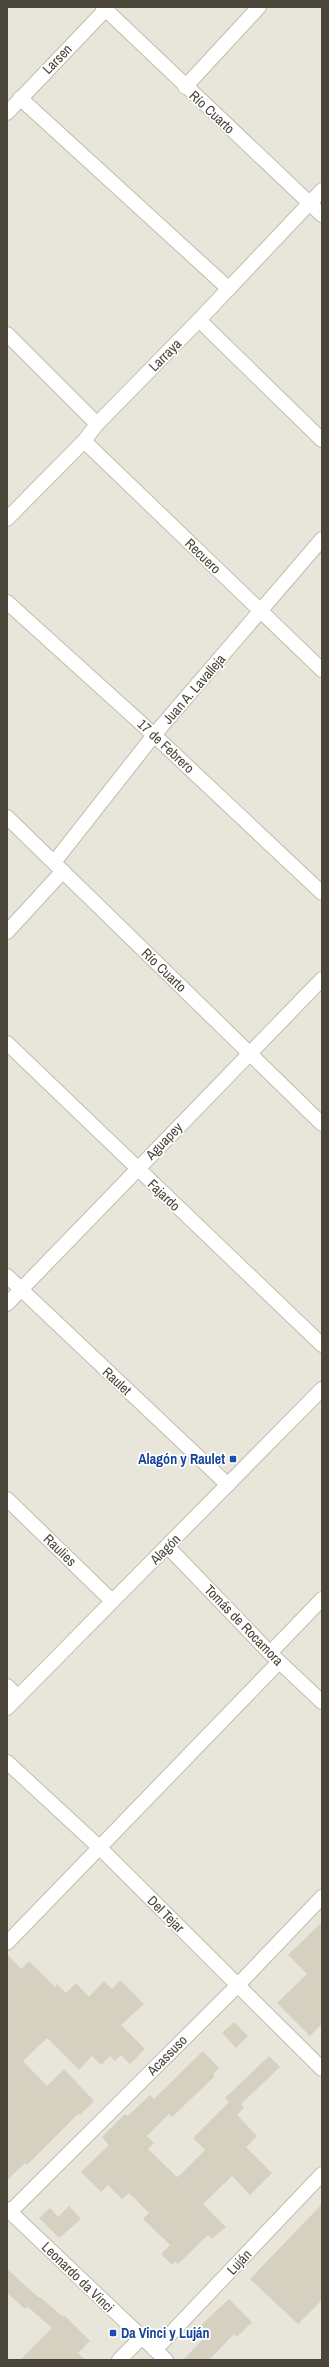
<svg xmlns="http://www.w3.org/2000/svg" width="329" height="2367" viewBox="0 0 329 2367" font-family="'Archivo Narrow',sans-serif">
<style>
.residential{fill:#e8e6da}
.building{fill:#d6d0c1}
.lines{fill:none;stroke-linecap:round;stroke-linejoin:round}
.minor-casing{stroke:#c0bcae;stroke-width:16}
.minor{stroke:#fff;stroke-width:14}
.transit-dot{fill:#1a4fb4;stroke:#fff;stroke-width:1.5}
.labels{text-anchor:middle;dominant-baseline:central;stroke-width:3.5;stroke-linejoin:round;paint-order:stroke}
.street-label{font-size:14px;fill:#494539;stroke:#fff}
.transit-label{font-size:14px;font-weight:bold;fill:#164399;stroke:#fff;text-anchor:end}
</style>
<rect width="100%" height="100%" fill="#f5f3eb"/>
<!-- residential -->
<rect class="residential" x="7" y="7" width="315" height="2353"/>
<!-- building -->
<g class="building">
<polygon points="322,1922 322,2024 310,2036 277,2003 307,1974 288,1955"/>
<polygon points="7,1954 21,1969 29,1961 55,1987 57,1984 66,1993 76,1983 89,1997 104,1981 112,1989 120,1980 144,2004 121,2025 145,2049 130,2064 121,2055 115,2061 110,2056 101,2065 92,2056 79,2070 47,2038 23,2061 47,2086 64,2069 94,2101 80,2115 79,2113 27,2165 25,2163 7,2180"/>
<polygon points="234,2022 248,2036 236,2048 222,2033"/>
<polygon points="203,2051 219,2068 213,2074 215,2076 172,2117 169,2114 147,2136 154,2143 148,2149 177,2177 181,2174 205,2150 193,2138 229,2102 225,2098 269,2056 280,2067 241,2104 244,2108 237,2115 257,2136 246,2147 272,2173 250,2195 232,2176 203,2204 226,2227 212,2239 208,2235 178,2264 175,2261 172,2265 161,2254 170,2245 143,2219 149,2213 129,2193 122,2199 108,2185 101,2192 81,2172 109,2145 102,2137 125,2114 128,2116 150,2095 154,2099"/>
<polygon points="322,2204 322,2300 298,2324 250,2279"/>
<polygon points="69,2206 81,2219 59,2238 39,2218 50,2208 58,2217"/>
<polygon points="7,2269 39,2298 40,2297 63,2317 64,2315 90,2341 78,2353 85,2360 20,2360 52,2328 28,2307 25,2309 7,2293"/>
<polygon points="229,2299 252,2322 237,2337 234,2334 209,2360 183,2360 208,2334 200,2326"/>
</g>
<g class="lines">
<defs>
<g id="minor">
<polyline points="103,7 322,215"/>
<polyline points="185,87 259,7"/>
<polyline points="20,98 229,289"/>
<polyline points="7,113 108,7"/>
<polyline points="199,320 322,440"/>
<polyline points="7,334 97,424"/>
<polyline points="84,441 322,670"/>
<polyline points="7,519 84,441 97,424 199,320 322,190"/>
<polyline points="7,602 154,735 322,893"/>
<polyline points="7,817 322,1124"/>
<polyline points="55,861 154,735 322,539"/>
<polyline points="7,932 63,871"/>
<polyline points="7,1043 322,1345"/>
<polyline points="7,1276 228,1485"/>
<polyline points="7,1304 322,979"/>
<polyline points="7,1499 112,1601"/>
<polyline points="168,1547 270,1653 322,1702"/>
<polyline points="270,1653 322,1599"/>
<polyline points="7,1686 18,1697"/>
<polyline points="7,1708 322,1389"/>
<polyline points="7,1762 99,1847 322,2069"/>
<polyline points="7,1943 279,1662"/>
<polyline points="7,2209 166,2360"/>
<polyline points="10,2212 237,1986 322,1897"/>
<polyline points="155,2350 322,2174"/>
<polyline points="119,2360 141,2338"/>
</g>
</defs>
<!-- minor casing -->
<use href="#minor" class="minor-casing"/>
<!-- minor -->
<use href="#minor" class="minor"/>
</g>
<!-- markers -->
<g class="transit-dot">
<rect x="229" y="1455" width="8" height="8" rx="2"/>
<rect x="109" y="2329" width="8" height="8" rx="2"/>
</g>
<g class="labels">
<!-- street labels -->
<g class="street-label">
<text transform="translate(57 59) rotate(-46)">Larsen</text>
<text transform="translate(212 112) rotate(43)">Río Cuarto</text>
<text transform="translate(165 355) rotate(-45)">Larraya</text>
<text transform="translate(203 556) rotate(44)">Recuero</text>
<text transform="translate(194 689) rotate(-49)">Juan A. Lavalleja</text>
<text transform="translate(166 746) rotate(43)">17 de Febrero</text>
<text transform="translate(164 970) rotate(44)">Río Cuarto</text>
<text transform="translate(164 1141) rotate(-46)">Aguapey</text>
<text transform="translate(164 1195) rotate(44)">Fajardo</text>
<text transform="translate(117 1381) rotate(43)">Raulet</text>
<text transform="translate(165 1549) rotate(-45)">Alagón</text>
<text transform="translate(60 1550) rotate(44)">Raulies</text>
<text transform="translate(244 1625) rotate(46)">Tomás de Rocamora</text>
<text transform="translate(166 1914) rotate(45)">Del Tejar</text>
<text transform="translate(167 2055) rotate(-45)">Acassuso</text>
<text transform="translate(239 2262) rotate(-47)">Luján</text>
<text transform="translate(78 2277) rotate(44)">Leonardo da Vinci</text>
</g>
<!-- transit labels -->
<g class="transit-label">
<text x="225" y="1459">Alagón y Raulet</text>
<text x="121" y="2333" text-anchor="start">Da Vinci y Luján</text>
</g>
</g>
<!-- border -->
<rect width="329" height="2367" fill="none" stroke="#494539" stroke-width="16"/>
</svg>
